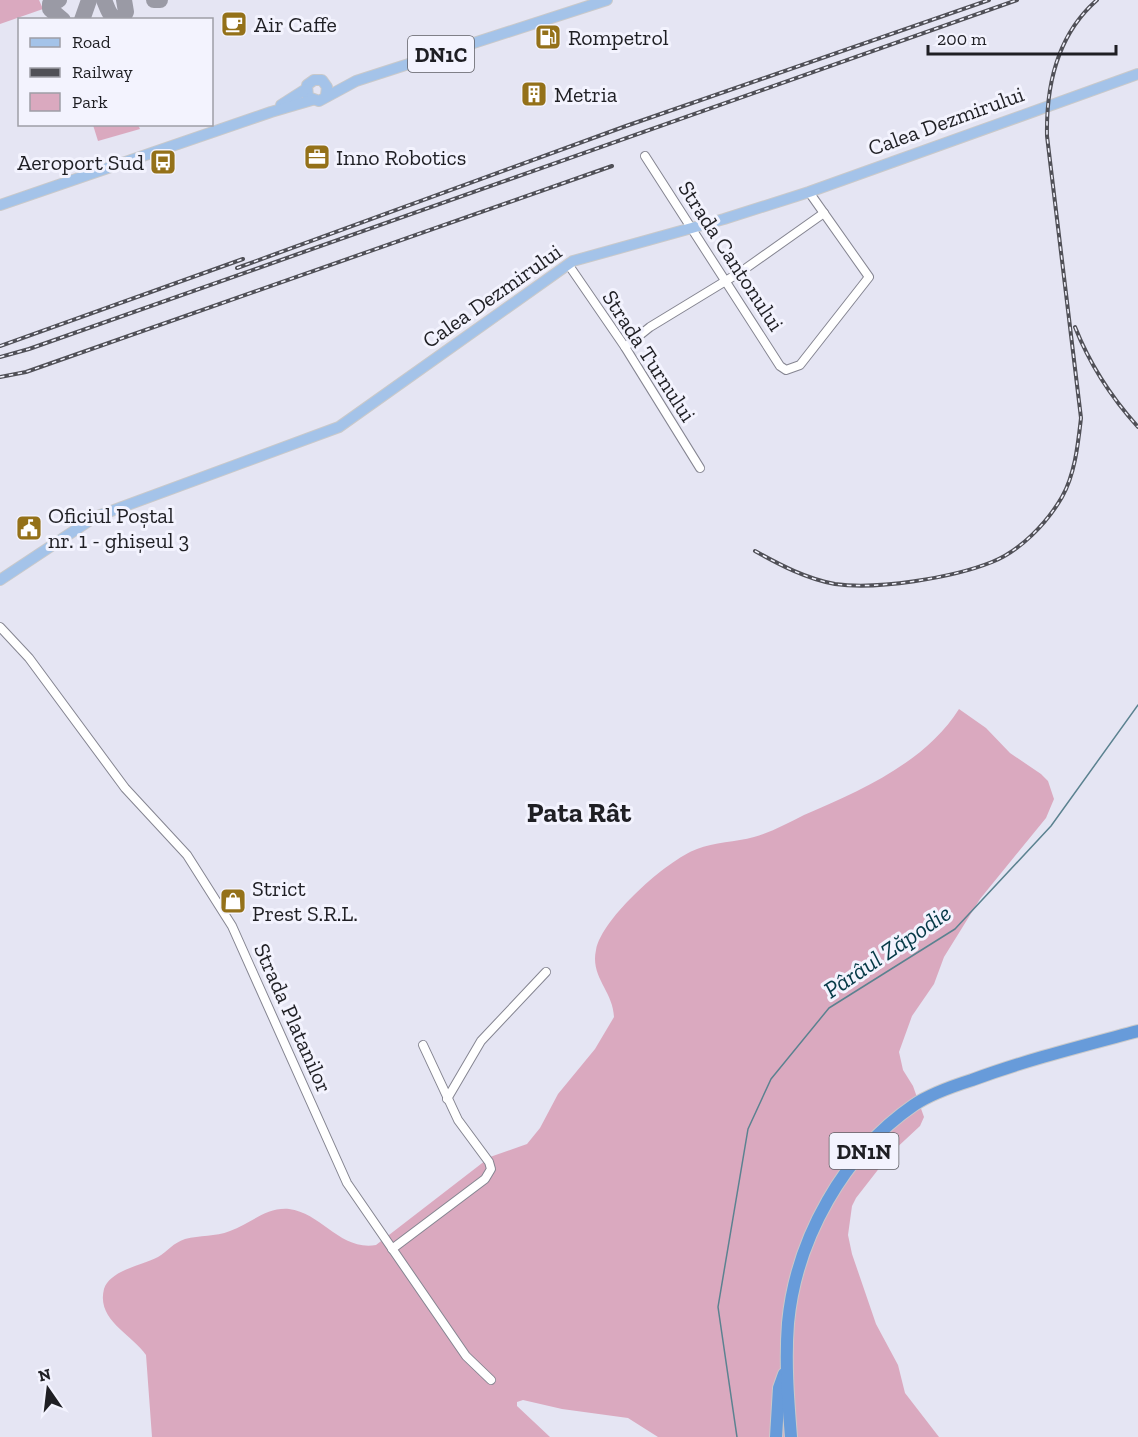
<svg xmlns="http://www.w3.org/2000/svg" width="1138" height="1437" viewBox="0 0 1138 1437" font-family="'Zilla Slab',serif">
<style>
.green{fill:#daa9bf}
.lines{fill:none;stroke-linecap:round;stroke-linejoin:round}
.stream{stroke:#5b8290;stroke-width:1.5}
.taxiway{stroke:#9a9aa5;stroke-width:16}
.minor-casing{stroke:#858591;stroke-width:10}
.major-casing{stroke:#c9c9ca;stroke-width:12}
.highway-casing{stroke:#c9c9ca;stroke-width:14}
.minor{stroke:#fff;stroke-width:8}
.major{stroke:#a4c3e9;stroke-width:10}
.highway{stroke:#679bda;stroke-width:12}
.rail-casing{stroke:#505057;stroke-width:4}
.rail{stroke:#f3f3fe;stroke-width:1.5;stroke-dasharray:4.5;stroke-linecap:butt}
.labels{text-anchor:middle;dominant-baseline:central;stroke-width:6;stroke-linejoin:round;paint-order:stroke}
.shield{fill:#f3f3fe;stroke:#5f5f65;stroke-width:1.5}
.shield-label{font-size:21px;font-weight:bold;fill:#1f1f24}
.poi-label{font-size:22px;fill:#1f1f24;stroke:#f3f3fe;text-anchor:start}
.street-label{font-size:22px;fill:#1f1f24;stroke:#f3f3fe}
.water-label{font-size:24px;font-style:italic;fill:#053947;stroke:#f3f3fe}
.district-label{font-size:28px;font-weight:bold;fill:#1f1f24;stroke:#f3f3fe}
</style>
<rect width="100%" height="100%" fill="#e5e5f3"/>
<!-- green -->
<g class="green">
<polygon points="0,0 39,0 43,9 0,24"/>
<polygon points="93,125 138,125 140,129 98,141"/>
<path d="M959,709L986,728L1010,753L1041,774L1048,781L1054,799L1046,818L980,899L944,957L934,984L912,1016L899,1052L903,1070L913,1086L924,1117L920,1126L891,1153L856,1198L852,1206L848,1235L852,1254L876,1324L898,1365L905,1393L939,1437H658L628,1418L562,1409L523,1400L517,1402V1406L550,1437H152L146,1355C132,1334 96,1320 104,1289C110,1270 143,1265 158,1257C168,1251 173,1243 185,1239C200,1235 215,1237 230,1231C250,1224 266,1207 289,1209C322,1213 340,1251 376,1245L490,1157L527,1144L540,1128L558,1094L595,1049L614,1017C613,991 590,977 596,950C602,918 667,860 697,849C714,842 736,842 754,837C772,832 788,823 804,815C860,791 926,762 959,709Z"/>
</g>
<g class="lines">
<!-- stream -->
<polyline class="stream" points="737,1437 718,1307 748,1129 771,1079 829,1008 955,929 1051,826 1138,705"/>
<!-- taxiway -->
<g class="taxiway">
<polyline points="59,0 50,4 50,9 63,20"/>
<path d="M104,0C108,9 110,21 122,18L126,12L124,0"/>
<polyline points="154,0 160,0"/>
<polyline points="82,20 89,0"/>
</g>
<defs>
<g id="minor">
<polyline points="645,156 780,366 786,370 800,365 869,277 809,192"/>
<polyline points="568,264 625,347 700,468"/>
<polyline points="625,347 650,327 742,271 824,213"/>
<polyline points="0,627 29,658 125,788 187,855 232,926 347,1183 466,1356 491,1380"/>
<polyline points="447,1099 481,1041 546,972"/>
<polyline points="392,1249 485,1179 491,1169 489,1162 458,1120 423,1045"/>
</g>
<g id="major">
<polyline points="326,95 327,87 322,80 314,80 307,85 308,97 319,101 356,81 607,0"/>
<polyline points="281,105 306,89"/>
<polyline points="0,205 271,112 312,100"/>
<polyline points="0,580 95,517 339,427 573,261 724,219 809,192 1138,74"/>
</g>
<g id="highway">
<polyline points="776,1437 779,1388 784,1374"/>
<path d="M791,1437C788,1399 785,1362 788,1323C796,1239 844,1153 914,1105C930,1094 953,1086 972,1080C1026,1060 1082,1046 1138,1031"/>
</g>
</defs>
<!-- minor casing -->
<use href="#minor" class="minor-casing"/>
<!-- major casing -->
<use href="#major" class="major-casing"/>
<!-- highway casing -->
<use href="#highway" class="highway-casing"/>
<!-- minor -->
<use href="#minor" class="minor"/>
<!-- major -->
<use href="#major" class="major"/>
<!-- highway -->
<use href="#highway" class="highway"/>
<defs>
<g id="rail">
<polyline points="237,268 626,126 989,0"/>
<path d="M1075,327C1090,365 1111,397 1138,427"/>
<polyline points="0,346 243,259"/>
<polyline points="0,357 29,349 1017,0"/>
<polyline points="0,377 26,372 612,166"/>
<path d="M755,551C780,565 807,579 835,584C877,590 952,578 992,562C1020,551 1047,523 1062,497C1075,474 1078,444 1081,418L1047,136C1046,85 1057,35 1097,0"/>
</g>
</defs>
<!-- rail casing -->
<use href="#rail" class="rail-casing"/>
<!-- rail -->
<use href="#rail" class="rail"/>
</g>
<!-- icons -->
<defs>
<symbol id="cafe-square" viewBox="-11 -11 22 22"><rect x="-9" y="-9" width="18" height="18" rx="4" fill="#947119" stroke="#f3f3fe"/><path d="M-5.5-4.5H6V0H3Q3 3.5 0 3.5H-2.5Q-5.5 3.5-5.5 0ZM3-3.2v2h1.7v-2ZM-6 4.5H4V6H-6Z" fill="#fff"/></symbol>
<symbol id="fuel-square" viewBox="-11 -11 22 22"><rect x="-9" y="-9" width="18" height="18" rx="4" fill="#947119" stroke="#f3f3fe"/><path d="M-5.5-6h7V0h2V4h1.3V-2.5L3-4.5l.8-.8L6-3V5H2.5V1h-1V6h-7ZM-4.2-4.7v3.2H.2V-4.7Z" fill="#fff"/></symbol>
<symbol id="building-square" viewBox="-11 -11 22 22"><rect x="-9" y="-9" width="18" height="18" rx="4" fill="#947119" stroke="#f3f3fe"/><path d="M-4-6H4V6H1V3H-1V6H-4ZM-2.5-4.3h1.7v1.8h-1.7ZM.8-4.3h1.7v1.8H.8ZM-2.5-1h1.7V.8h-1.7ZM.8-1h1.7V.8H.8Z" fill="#fff"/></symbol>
<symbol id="office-square" viewBox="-11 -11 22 22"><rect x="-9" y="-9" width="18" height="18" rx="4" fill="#947119" stroke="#f3f3fe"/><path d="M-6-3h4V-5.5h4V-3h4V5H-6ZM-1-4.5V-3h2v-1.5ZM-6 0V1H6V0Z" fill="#fff"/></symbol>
<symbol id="bus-square" viewBox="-11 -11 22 22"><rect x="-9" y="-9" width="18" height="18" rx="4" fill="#947119" stroke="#f3f3fe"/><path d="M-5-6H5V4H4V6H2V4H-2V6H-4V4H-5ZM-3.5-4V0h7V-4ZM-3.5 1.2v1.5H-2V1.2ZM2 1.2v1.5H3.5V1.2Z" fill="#fff"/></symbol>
<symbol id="civic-square" viewBox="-11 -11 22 22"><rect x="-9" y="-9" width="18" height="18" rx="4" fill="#947119" stroke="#f3f3fe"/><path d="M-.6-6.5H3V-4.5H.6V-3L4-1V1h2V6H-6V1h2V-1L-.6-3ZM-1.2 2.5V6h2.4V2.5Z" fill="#fff"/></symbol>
<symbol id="shop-square" viewBox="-11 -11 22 22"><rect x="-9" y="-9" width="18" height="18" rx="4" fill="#947119" stroke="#f3f3fe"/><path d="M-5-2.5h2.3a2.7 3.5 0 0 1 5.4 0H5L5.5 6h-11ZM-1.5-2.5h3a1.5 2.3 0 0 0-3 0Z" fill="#fff"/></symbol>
</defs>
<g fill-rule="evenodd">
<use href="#cafe-square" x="219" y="9" width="30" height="30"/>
<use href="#fuel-square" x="533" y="22" width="30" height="30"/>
<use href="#building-square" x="519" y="79" width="30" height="30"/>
<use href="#office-square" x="302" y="142" width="30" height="30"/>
<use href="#bus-square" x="148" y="147" width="30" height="30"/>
<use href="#civic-square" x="14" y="513" width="30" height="30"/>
<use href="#shop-square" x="218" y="886" width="30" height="30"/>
</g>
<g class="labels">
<!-- shield labels -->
<g class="shield">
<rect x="408" y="36" width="66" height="36" rx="4.5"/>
<rect x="829.5" y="1133" width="69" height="36" rx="4.5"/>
</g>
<g class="shield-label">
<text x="441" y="54">DN1C</text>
<text x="864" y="1151">DN1N</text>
</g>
<!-- poi labels -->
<g class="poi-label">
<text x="254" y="24">Air Caffe</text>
<text x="568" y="37">Rompetrol</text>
<text x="554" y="94">Metria</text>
<text x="336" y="157">Inno Robotics</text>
<text x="144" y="162" text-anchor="end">Aeroport Sud</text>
<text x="48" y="515">Oficiul Poștal<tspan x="48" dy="25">nr. 1 - ghișeul 3</tspan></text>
<text x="252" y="888">Strict<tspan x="252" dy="25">Prest S.R.L.</tspan></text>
</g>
<!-- street labels -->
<g class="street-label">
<text transform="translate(946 121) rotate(-20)">Calea Dezmirului</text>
<text transform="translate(731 256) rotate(57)">Strada Cantonului</text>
<text transform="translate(492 296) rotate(-35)">Calea Dezmirului</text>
<text transform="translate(649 356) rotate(57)">Strada Turnului</text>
<text transform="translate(293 1018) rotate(66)">Strada Platanilor</text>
</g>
<!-- water labels -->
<g class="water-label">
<text transform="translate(887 951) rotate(-34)">Pârâul Zăpodie</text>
</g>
<!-- district labels -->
<g class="district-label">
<text x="579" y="812">Pata Rât</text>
</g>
</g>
<!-- legend -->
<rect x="18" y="18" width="195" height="108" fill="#f3f3fe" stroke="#9e9ea7" stroke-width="1.5"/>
<rect x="30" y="38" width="30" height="9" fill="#a4c3e9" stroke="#9e9ea7" stroke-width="1.5"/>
<text x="72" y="48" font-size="18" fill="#1f1f24">Road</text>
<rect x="30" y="68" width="30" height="9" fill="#505057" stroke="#9e9ea7" stroke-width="1.5"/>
<text x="72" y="78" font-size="18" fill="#1f1f24">Railway</text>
<rect x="30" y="93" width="30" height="18" fill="#daa9bf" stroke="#9e9ea7" stroke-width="1.5"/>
<text x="72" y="108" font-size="18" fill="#1f1f24">Park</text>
<!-- north arrow -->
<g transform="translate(48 1389) rotate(346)" stroke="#f3f3fe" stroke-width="4.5" paint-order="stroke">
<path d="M0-4.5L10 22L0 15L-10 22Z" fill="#1f1f24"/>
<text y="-9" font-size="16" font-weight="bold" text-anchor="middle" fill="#1f1f24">N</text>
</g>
<!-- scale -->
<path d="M928 45v9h188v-9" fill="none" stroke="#1f1f24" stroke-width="3"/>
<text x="937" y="45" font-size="18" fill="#1f1f24" stroke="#f3f3fe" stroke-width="4.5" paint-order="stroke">200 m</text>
</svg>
